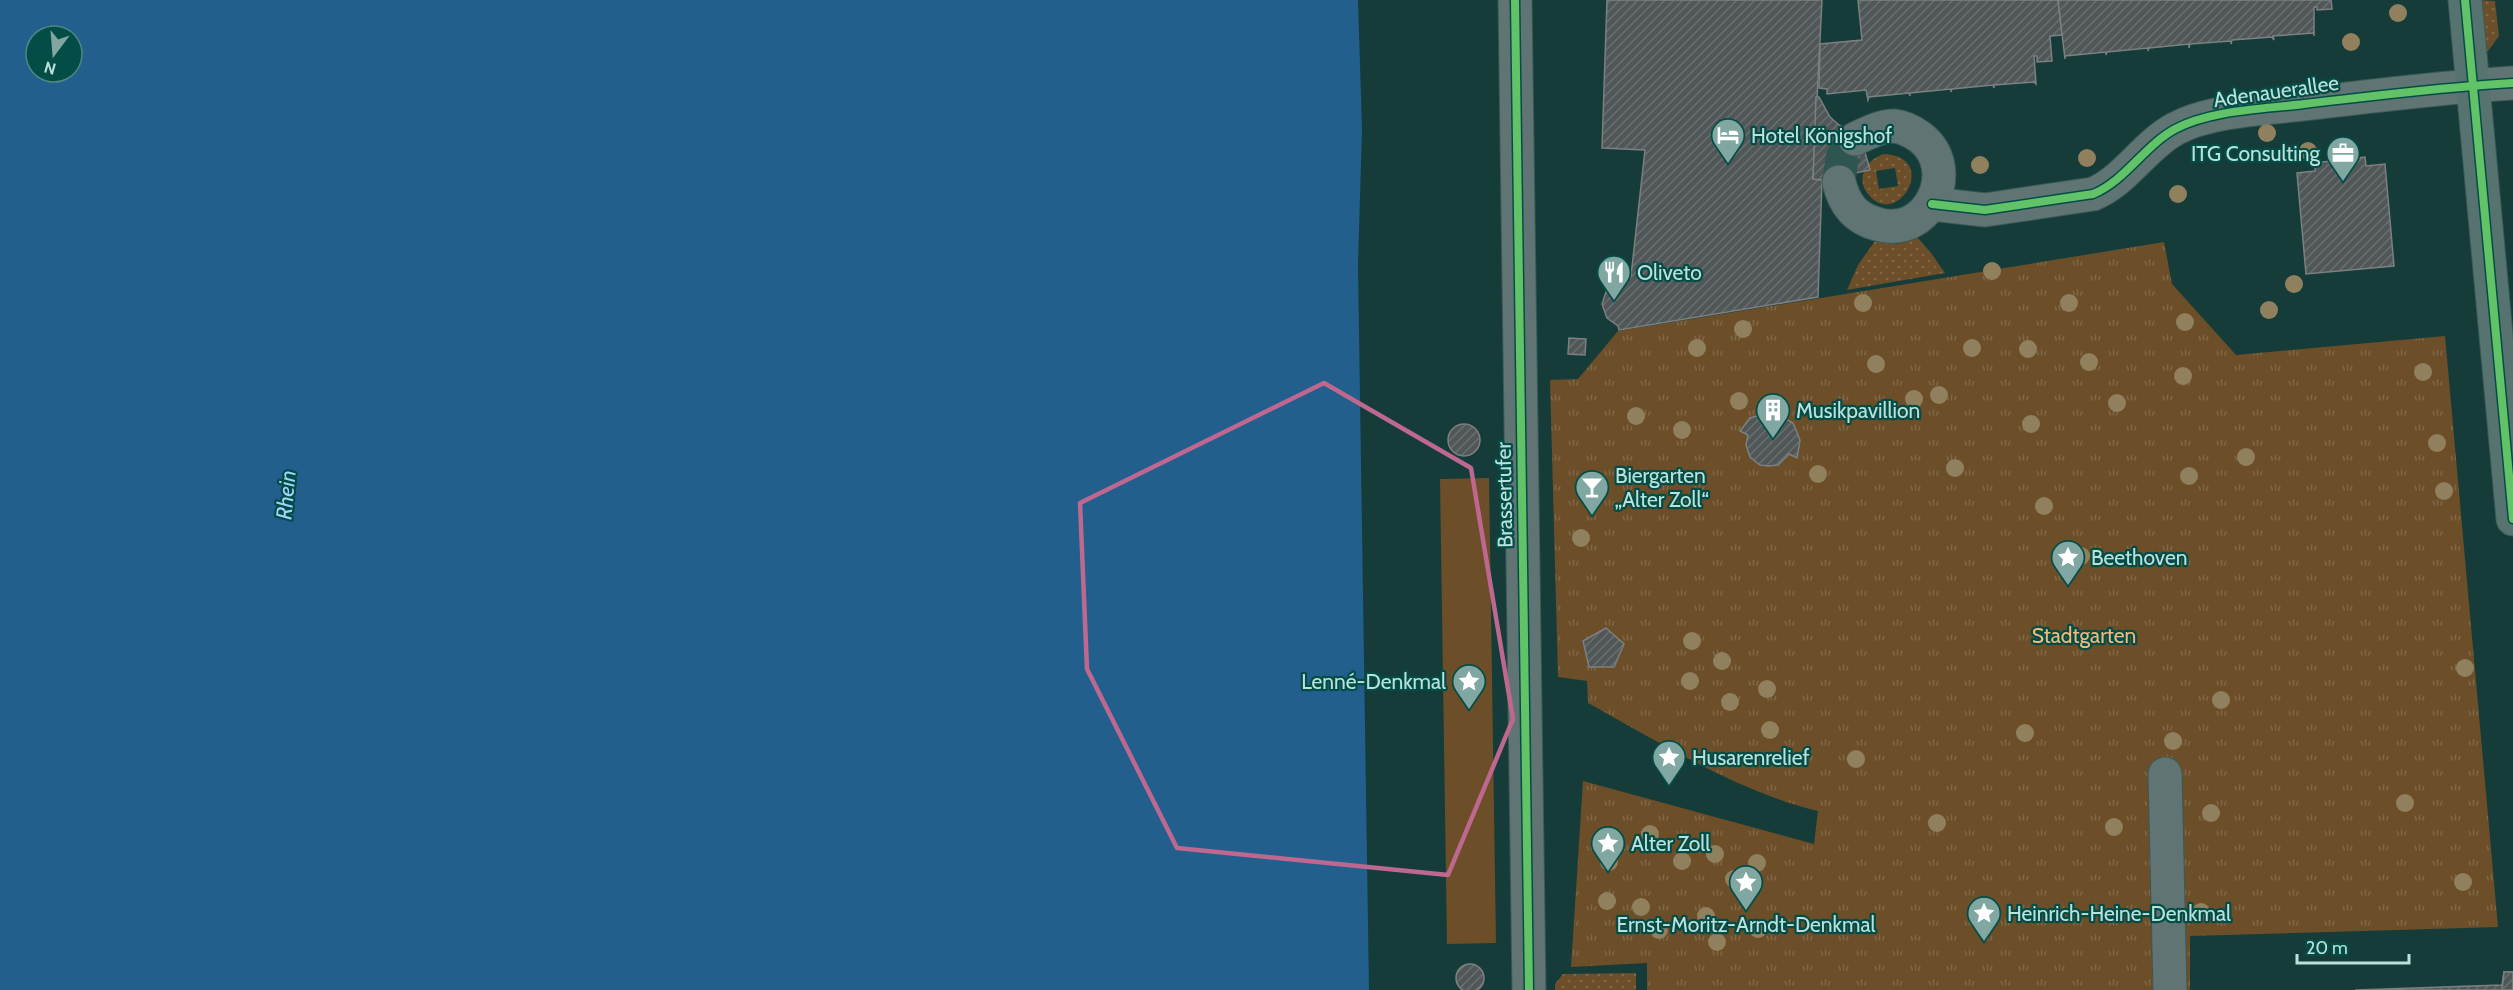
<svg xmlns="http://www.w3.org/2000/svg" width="2513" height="990" viewBox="0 0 2513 990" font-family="Cabin,sans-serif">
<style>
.grass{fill:url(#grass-dots);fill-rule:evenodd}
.park{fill:url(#park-tufts)}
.garden{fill:#6c4e28}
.water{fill:#225f8c;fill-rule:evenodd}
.building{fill:url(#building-hatch);stroke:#7b8081;stroke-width:1.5}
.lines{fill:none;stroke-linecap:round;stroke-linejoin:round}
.minor-tunnel{stroke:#2e5551;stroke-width:33;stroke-dasharray:33 16;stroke-linecap:butt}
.minor-casing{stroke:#395a57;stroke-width:35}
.major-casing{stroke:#395a57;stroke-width:35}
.minor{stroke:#607573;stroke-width:33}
.major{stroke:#567370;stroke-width:33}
.cycleway-casing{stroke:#044d47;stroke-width:11}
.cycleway{stroke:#61c268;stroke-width:8}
.tree{fill:#91805e}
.marked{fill:none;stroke:#bf688f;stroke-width:4.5;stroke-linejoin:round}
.labels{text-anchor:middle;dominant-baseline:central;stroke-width:4.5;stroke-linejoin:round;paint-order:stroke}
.street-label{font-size:21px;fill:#bbe1dc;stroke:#044d47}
.poi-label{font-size:21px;fill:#bbe1dc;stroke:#044d47;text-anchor:start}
.park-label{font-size:21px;fill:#f6b87c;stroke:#044d47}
.water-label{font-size:22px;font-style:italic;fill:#a3d4ff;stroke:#044d47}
</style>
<defs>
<pattern id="grass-dots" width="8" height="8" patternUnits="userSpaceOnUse" patternTransform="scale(1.5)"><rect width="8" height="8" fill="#6c4e28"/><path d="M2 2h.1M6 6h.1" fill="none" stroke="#7f6747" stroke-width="1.8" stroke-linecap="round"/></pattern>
<pattern id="park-tufts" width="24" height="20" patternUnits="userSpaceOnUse" patternTransform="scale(1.5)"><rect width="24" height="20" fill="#6c4e28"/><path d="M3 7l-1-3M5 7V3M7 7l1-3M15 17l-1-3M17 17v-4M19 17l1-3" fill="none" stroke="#7f6747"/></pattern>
<pattern id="building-hatch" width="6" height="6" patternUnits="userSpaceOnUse" patternTransform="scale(1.5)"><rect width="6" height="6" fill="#515758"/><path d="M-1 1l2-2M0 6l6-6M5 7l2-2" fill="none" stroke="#686f6f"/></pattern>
</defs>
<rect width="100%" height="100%" fill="#153c39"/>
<!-- grass -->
<g class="grass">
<polygon points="2478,0 2495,1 2499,36 2488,51 2483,51"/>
<path d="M1884,154C1941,157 1897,231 1868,194C1855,178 1867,159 1884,154ZM1895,168L1898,186L1879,189L1876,171Z"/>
<polygon points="1917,237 1931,253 1945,273 1847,290 1858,265 1875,241 1898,244"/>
<polygon points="1636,973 1636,990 1555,990 1555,984 1563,974"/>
</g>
<!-- park -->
<path class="park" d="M2164,242L2172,284L2236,355L2445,336L2498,927L2190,936V990H1647V963L1571,967L1583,781L1814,844L1818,811C1736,791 1661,743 1588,703L1587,681L1558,677L1550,380L1578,379L1618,331Z"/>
<!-- garden -->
<polygon class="garden" points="1489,478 1496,943 1447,944 1440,479"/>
<!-- water -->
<path class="water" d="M0,0H1358L1362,129L1358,265L1369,990H0ZM36,36H72V72H36Z"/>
<!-- building -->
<g class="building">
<polygon points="1607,0 1822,0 1813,179 1822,180 1818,297 1619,330 1618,326 1607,318 1602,304 1606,292 1617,283 1631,276 1645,150 1602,148"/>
<polygon points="1858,0 2058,0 2062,35 2050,36 2052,61 2037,62 2037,56 2034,56 2036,84 2034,82 1994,85 1994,88 1993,85 1952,89 1951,92 1951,89 1910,93 1910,96 1909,93 1869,97 1868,100 1866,90 1827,94 1827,89 1819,88 1820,44 1862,40"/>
<polygon points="2058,0 2331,0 2332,9 2317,10 2317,7 2314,7 2314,36 2314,33 2273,36 2274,40 2272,37 2232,40 2231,44 2231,41 2190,44 2189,48 2189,44 2149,48 2148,51 2148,48 2107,52 2106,55 2106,52 2065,56 2065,59"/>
<polygon points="1816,97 1819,97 1830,117 1839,125 1850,131 1859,131 1870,170 1822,180 1813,179"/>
<polygon points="2365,157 2366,166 2385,164 2394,266 2306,274 2297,173 2315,171 2315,163"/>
<polygon points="1569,338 1586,339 1585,355 1568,354"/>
<polygon points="1768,413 1777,414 1793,423 1800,440 1797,458 1789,454 1778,465 1768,466 1760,465 1750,457 1746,445 1748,435 1740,431 1750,418"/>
<circle cx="1464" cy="440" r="16"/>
<polygon points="1606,628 1624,644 1614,667 1589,667 1583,641"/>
<circle cx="1470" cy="978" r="14"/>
<polygon points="2504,972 2513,972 2513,990 2355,990 2502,985"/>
<polygon points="2504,972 2513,972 2513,990 2502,990"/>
</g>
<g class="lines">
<!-- minor-tunnel -->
<polyline class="minor-tunnel" points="1839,182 1842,158 1855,139"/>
<defs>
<g id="minor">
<polyline points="1515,0 1529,990"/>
<path d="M1839,182C1844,204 1855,218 1877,224C1928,240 1962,169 1920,137C1913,132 1903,127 1894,126C1881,126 1867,133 1855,139"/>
<path d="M1932,204L1985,210L2093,194C2125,181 2144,146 2175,129C2210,110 2264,109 2304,104C2374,96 2443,87 2513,83"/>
<polyline points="2165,774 2170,990"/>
</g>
<polyline id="major" points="2465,0 2513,519"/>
</defs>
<!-- minor casing -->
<use href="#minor" class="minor-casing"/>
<!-- major casing -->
<use href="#major" class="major-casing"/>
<!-- minor -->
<use href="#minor" class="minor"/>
<!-- major -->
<use href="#major" class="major"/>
<defs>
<g id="cycleway">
<polyline points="1515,0 1529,990"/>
<polyline points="2465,0 2513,519"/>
<path d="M1932,204L1985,210L2093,194C2125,181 2144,146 2175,129C2210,110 2264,109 2304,104C2374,96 2443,87 2513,83"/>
</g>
</defs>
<!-- cycleway casing -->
<use href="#cycleway" class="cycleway-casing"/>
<!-- cycleway -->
<use href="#cycleway" class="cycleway"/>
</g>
<!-- trees -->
<g class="tree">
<circle cx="2398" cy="13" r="9"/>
<circle cx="2351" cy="42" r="9"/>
<circle cx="2267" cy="133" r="9"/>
<circle cx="2308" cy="151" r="9"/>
<circle cx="2087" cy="158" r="9"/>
<circle cx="1980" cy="165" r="9"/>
<circle cx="2178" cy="194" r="9"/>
<circle cx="1992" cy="271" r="9"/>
<circle cx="2294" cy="284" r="9"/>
<circle cx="1863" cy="303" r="9"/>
<circle cx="2069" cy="303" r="9"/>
<circle cx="2269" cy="310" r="9"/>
<circle cx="2185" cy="322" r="9"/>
<circle cx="1743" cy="329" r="9"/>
<circle cx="1697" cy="348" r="9"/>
<circle cx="1972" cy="348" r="9"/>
<circle cx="2028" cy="349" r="9"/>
<circle cx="2089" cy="362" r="9"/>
<circle cx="1876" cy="364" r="9"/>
<circle cx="2423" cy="372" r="9"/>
<circle cx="2183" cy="376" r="9"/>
<circle cx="1939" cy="395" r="9"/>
<circle cx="1914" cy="399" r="9"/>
<circle cx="1739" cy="401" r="9"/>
<circle cx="2117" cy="403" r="9"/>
<circle cx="1636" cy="416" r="9"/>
<circle cx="2031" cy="424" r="9"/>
<circle cx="1682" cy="430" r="9"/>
<circle cx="2437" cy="443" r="9"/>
<circle cx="2246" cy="457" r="9"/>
<circle cx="1955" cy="468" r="9"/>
<circle cx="1818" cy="474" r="9"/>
<circle cx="2189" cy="476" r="9"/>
<circle cx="2444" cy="491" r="9"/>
<circle cx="2044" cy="506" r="9"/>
<circle cx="1581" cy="538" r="9"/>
<circle cx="2081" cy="556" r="9"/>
<circle cx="1692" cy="641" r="9"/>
<circle cx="1722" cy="661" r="9"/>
<circle cx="2465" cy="668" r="9"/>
<circle cx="1690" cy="681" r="9"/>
<circle cx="1767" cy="689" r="9"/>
<circle cx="2221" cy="700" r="9"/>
<circle cx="1730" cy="702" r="9"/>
<circle cx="1770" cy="730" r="9"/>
<circle cx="2025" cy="733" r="9"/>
<circle cx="2173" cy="741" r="9"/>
<circle cx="1856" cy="759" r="9"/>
<circle cx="2405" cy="803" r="9"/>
<circle cx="2211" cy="813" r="9"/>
<circle cx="1937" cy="823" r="9"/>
<circle cx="2114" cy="827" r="9"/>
<circle cx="1650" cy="834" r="9"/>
<circle cx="1715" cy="854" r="9"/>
<circle cx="1682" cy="861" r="9"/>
<circle cx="1609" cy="862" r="9"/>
<circle cx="1757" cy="863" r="9"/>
<circle cx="1734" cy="879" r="9"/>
<circle cx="2463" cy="882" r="9"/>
<circle cx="1607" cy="901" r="9"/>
<circle cx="1641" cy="907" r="9"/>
<circle cx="2201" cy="912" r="9"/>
<circle cx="1706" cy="916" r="9"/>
<circle cx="1758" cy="929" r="9"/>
<circle cx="1659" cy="930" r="9"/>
<circle cx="1717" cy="942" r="9"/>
</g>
<!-- marked area -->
<path class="marked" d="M1324,383L1471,468L1513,719L1448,875L1177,848L1087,669L1080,503Z"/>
<!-- icons -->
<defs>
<symbol id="hotel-pin" viewBox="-11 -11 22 30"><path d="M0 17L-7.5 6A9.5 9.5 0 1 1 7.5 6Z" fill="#81a7a3" stroke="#044d47"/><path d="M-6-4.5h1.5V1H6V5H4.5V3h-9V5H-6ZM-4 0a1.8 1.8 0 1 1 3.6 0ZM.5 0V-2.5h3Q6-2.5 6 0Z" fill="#fff"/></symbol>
<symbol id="office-pin" viewBox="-11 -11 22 30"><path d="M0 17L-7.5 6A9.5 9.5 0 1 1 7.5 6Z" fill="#81a7a3" stroke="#044d47"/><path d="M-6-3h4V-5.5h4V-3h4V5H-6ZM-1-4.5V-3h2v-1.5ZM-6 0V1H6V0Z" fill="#fff"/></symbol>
<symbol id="restaurant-pin" viewBox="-11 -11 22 30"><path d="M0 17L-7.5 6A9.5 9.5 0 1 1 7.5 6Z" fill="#81a7a3" stroke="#044d47"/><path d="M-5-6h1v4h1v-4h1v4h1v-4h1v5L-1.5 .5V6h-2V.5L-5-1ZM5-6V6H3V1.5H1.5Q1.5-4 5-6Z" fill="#fff"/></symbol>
<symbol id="building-pin" viewBox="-11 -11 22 30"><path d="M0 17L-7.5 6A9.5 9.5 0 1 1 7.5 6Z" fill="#81a7a3" stroke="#044d47"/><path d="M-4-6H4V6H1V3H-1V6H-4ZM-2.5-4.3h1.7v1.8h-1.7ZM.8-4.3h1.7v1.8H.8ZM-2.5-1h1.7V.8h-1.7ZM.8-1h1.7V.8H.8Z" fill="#fff"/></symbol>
<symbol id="bar-pin" viewBox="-11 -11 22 30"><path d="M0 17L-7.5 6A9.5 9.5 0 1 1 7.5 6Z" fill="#81a7a3" stroke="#044d47"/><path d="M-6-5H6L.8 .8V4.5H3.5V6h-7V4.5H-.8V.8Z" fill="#fff"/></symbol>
<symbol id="sight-pin" viewBox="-11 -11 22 30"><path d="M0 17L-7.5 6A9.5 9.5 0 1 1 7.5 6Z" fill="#81a7a3" stroke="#044d47"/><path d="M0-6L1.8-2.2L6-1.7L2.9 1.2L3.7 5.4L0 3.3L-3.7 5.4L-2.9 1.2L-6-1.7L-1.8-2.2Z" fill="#fff"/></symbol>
</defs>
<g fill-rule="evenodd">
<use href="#hotel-pin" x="1709" y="116" width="38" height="52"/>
<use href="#office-pin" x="2324" y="134" width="38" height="52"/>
<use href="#restaurant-pin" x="1595" y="253" width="38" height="52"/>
<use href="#building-pin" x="1754" y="391" width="38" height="52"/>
<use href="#bar-pin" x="1573" y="468" width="38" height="52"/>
<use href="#sight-pin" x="2049" y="538" width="38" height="52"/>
<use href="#sight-pin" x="1450" y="662" width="38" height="52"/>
<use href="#sight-pin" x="1650" y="738" width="38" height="52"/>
<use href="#sight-pin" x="1589" y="824" width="38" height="52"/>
<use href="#sight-pin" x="1727" y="863" width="38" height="52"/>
<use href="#sight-pin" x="1965" y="894" width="38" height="52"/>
</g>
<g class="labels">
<!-- street labels -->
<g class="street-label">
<text transform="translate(2276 91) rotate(-8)">Adenauerallee</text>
<text transform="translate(1504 495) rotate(-91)">Brassertufer</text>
</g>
<!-- poi labels -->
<g class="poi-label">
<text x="1751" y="135">Hotel Königshof</text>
<text x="2320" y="153" text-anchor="end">ITG Consulting</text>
<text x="1637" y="272">Oliveto</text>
<text x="1796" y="410">Musikpavillion</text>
<text x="1615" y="475">Biergarten<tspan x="1615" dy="24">„Alter Zoll“</tspan></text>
<text x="2091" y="557">Beethoven</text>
<text x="1446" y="681" text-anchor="end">Lenné-Denkmal</text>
<text x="1692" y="757">Husarenrelief</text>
<text x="1631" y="843">Alter Zoll</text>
<text x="2007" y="913">Heinrich-Heine-Denkmal</text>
<text x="1746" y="924" text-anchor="middle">Ernst-Moritz-Arndt-Denkmal</text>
</g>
<!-- park labels -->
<g class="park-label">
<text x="2084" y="635">Stadtgarten</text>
</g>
<!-- water labels -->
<g class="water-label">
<text transform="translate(286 495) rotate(-85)">Rhein</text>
</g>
</g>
<!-- north arrow -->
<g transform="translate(54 54) rotate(196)"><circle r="28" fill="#044d47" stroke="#4d8883" stroke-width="1.5"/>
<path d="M0-4.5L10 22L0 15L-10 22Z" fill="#81a7a3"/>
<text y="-9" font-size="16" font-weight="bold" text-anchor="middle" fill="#bbe1dc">N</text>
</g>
<!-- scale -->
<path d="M2297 954v9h112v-9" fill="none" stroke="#bbe1dc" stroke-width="3"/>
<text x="2306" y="954" font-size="18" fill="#bbe1dc" stroke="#044d47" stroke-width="4.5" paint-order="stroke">20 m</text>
</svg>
